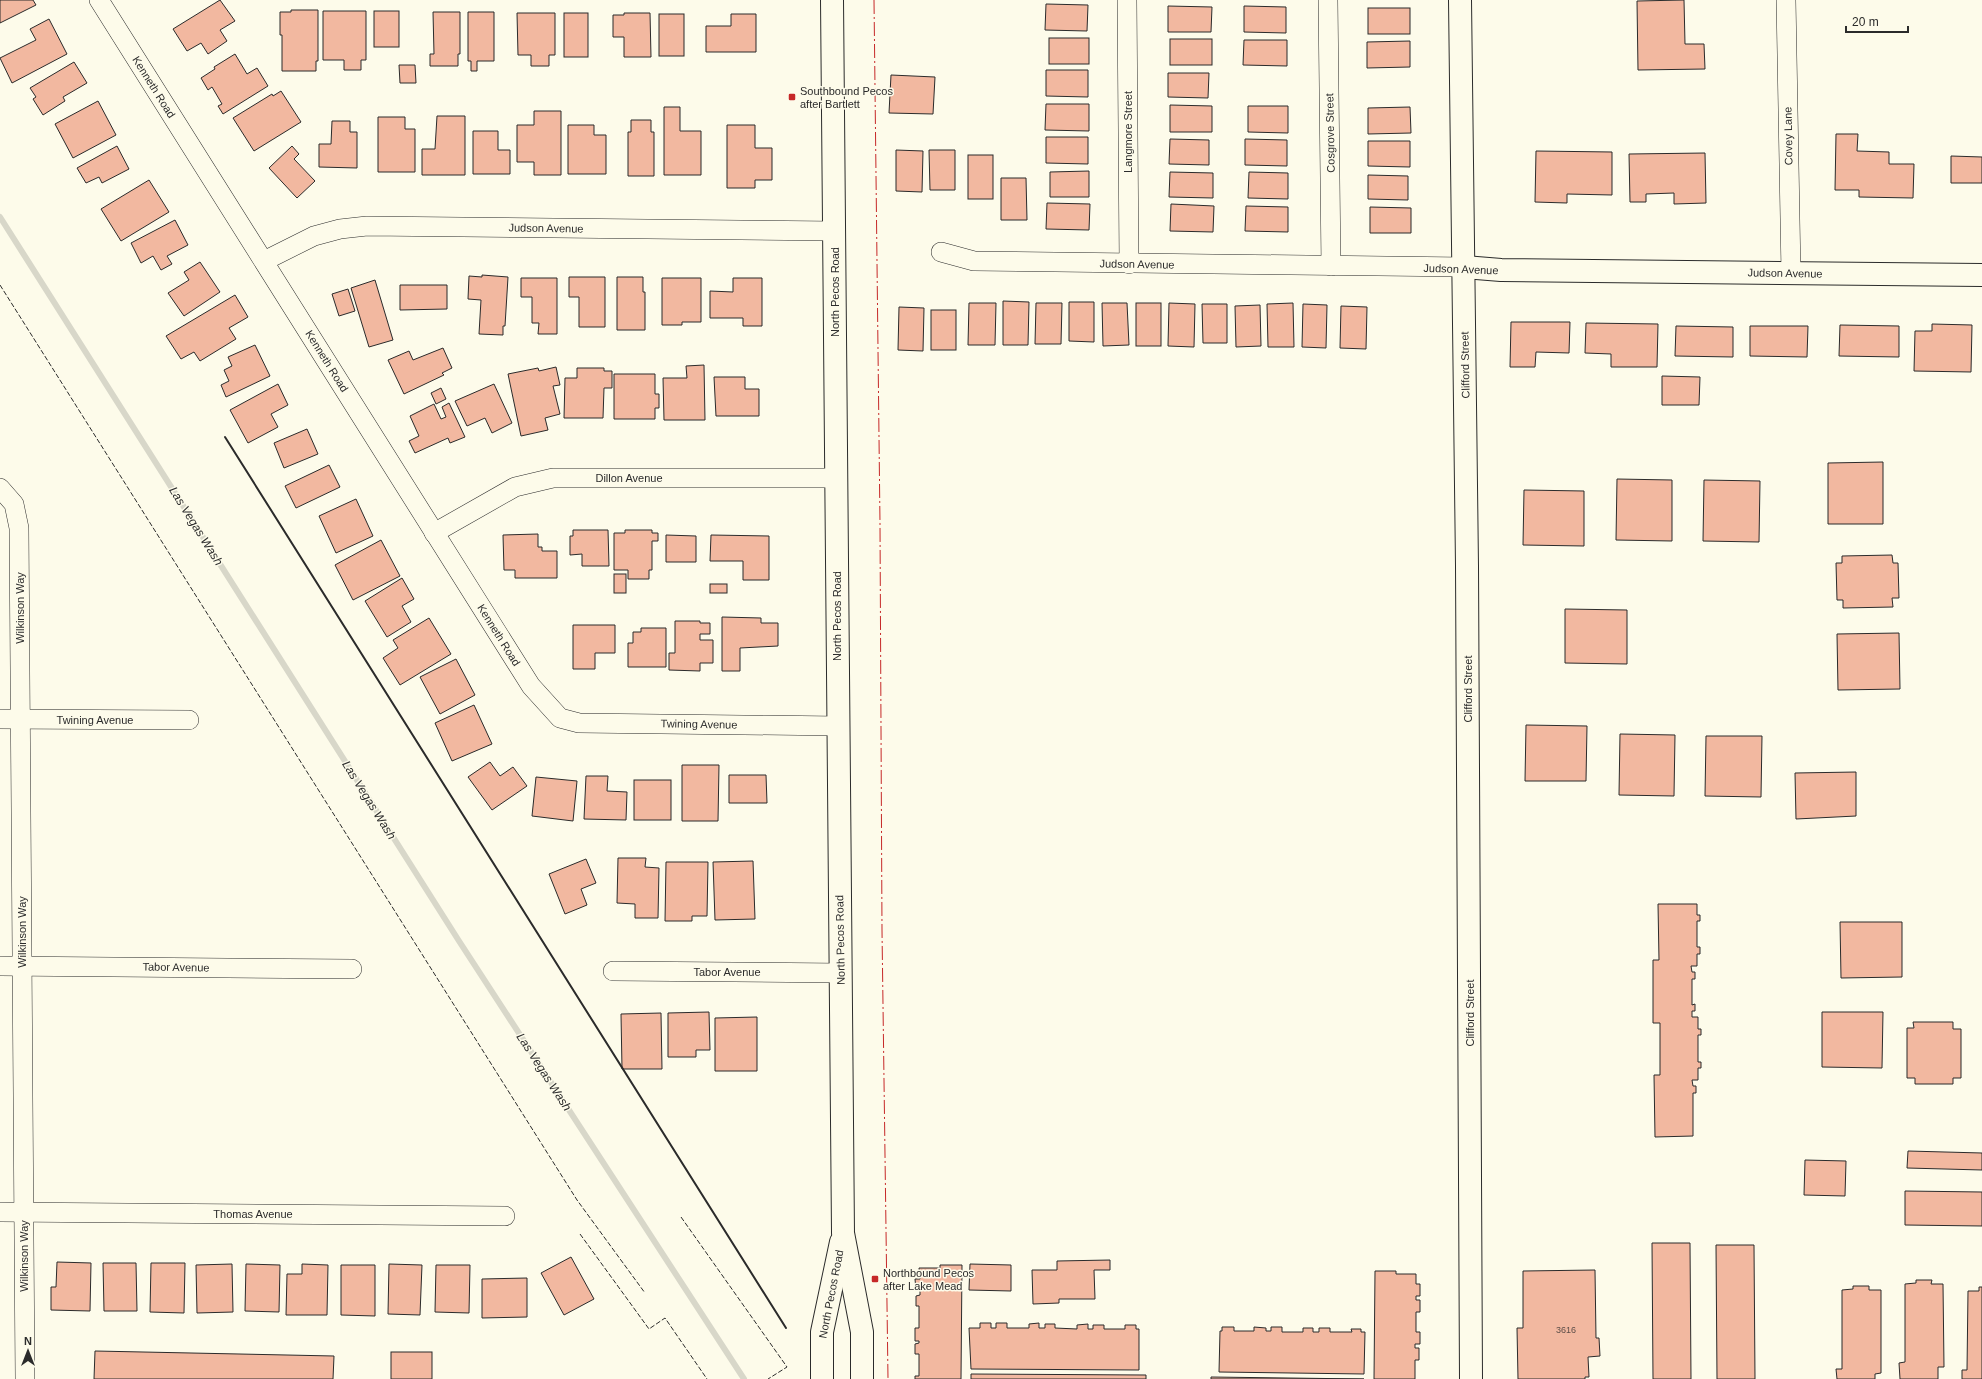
<svg xmlns="http://www.w3.org/2000/svg" width="1982" height="1379" viewBox="0 0 1982 1379" font-family="Arial,sans-serif">
<style>
.lines{fill:none;stroke-linecap:round;stroke-linejoin:round}
.stream{stroke:#d8d7c9;stroke-width:6}
.building{fill:#f2b8a0;stroke:#2b2b2b}
.minor-casing{stroke:#2b2b2b;stroke-width:20}
.tertiary-casing{stroke:#2b2b2b;stroke-width:24}
.secondary-casing{stroke:#2b2b2b;stroke-width:24}
.minor{stroke:#fdfbea;stroke-width:19}
.tertiary{stroke:#fdfbea;stroke-width:22}
.secondary{stroke:#fdfbea;stroke-width:22}
.fence{stroke:#2b2b2b;stroke-width:1;stroke-dasharray:5 2;stroke-linecap:butt}
.wall{stroke:#2b2b2b;stroke-width:2}
.power{stroke:#c62828;stroke-width:1;stroke-dasharray:14 3 2 3;stroke-linecap:butt}
.poi-dot{fill:#c62828;stroke:#fdfbea;stroke-width:1.5}
.labels{text-anchor:middle;dominant-baseline:central;stroke-width:3;stroke-linejoin:round;paint-order:stroke}
.number-label{font-size:9px;fill:#5d4e48}
.street-label{font-size:11px;fill:#2b2b2b;stroke:#fdfbea}
.poi-label{font-size:11px;fill:#2b2b2b;stroke:#fdfbea;text-anchor:start}
.water-label{font-size:12px;font-style:italic;fill:#2b2b2b;stroke:#fdfbea}
</style>
<rect width="100%" height="100%" fill="#fdfbea"/>
<g class="lines">
<!-- stream -->
<polyline class="stream" points="0,217 459,941 744,1379"/>
</g>
<!-- building -->
<g class="building">
<polygon points="0,0 33,0 36,5 0,23"/>
<polygon points="220,0 235,21 220,30 227,41 208,54 201,43 187,51 173,29"/>
<polygon points="1684,0 1685,44 1704,44 1705,69 1638,70 1637,1"/>
<polygon points="1046,4 1088,5 1087,31 1045,30"/>
<polygon points="1168,6 1212,7 1211,32 1168,32"/>
<polygon points="1244,6 1286,7 1286,33 1244,32"/>
<rect x="1368" y="8" width="42" height="26"/>
<polygon points="291,10 318,10 318,61 316,61 316,71 282,71 282,35 280,35 280,12 291,12"/>
<polygon points="323,11 366,11 366,60 361,60 361,70 344,70 344,60 323,60"/>
<rect x="374" y="11" width="25" height="36"/>
<polygon points="433,12 460,12 460,54 458,54 458,66 430,66 430,54 434,54"/>
<polygon points="468,12 494,12 494,61 477,61 477,71 471,71 471,61 468,61"/>
<polygon points="517,13 555,13 555,55 549,55 549,66 531,66 531,55 518,55"/>
<rect x="564" y="13" width="24" height="44"/>
<polygon points="624,13 650,13 651,57 624,57 624,37 613,37 613,15 624,15"/>
<rect x="659" y="14" width="25" height="42"/>
<polygon points="731,14 756,14 756,52 706,52 706,26 731,26"/>
<polygon points="49,19 67,54 12,83 0,58 36,40 30,29"/>
<rect x="1049" y="38" width="40" height="26"/>
<rect x="1170" y="39" width="42" height="26"/>
<polygon points="1244,40 1287,40 1287,66 1243,65"/>
<polygon points="1410,41 1410,67 1367,68 1367,42"/>
<polygon points="235,54 247,74 257,68 268,86 223,114 218,106 222,104 212,87 208,90 201,78 215,69 214,67"/>
<polygon points="74,62 87,83 63,97 65,101 43,115 33,99 36,97 30,88"/>
<polygon points="399,65 415,65 416,83 400,83"/>
<polygon points="1046,70 1088,70 1088,97 1046,96"/>
<polygon points="1168,73 1209,73 1208,98 1168,97"/>
<polygon points="891,75 935,77 933,114 889,113"/>
<polygon points="281,91 301,122 254,151 233,118 272,94 273,96"/>
<polygon points="98,101 116,135 73,158 55,124"/>
<polygon points="1046,104 1089,104 1089,131 1045,130"/>
<polygon points="1170,105 1212,106 1212,132 1170,132"/>
<polygon points="1248,106 1288,106 1288,133 1248,132"/>
<polygon points="664,107 680,107 680,131 701,131 701,175 664,175"/>
<polygon points="1410,107 1411,133 1368,134 1368,108"/>
<polygon points="534,111 561,111 561,175 534,175 534,162 517,162 517,125 534,125"/>
<polygon points="437,116 465,116 465,175 422,175 422,149 435,149"/>
<polygon points="378,117 405,117 405,129 415,129 415,172 378,172"/>
<polygon points="631,120 651,120 651,132 654,132 654,176 628,176 628,132 631,132"/>
<polygon points="332,121 350,121 350,132 357,132 357,168 319,167 319,144 331,144"/>
<polygon points="568,125 594,125 594,135 606,135 606,174 568,174"/>
<polygon points="727,125 755,125 755,148 772,148 772,180 755,180 755,188 727,188"/>
<polygon points="473,131 498,131 498,150 510,150 510,174 473,174"/>
<polygon points="1836,134 1858,134 1857,151 1889,152 1889,164 1914,164 1913,198 1859,197 1859,190 1835,190"/>
<polygon points="1046,137 1088,137 1088,164 1046,163"/>
<polygon points="1170,139 1209,140 1209,165 1169,164"/>
<polygon points="1245,139 1287,140 1287,166 1245,165"/>
<polygon points="1368,141 1410,141 1410,167 1368,166"/>
<polygon points="117,146 129,169 102,183 99,177 86,183 77,168"/>
<polygon points="292,146 299,154 294,159 315,181 297,198 269,168"/>
<polygon points="896,150 923,151 922,192 896,191"/>
<polygon points="929,150 955,150 955,190 930,190"/>
<polygon points="1536,151 1612,152 1612,195 1567,194 1567,203 1535,202"/>
<polygon points="1705,153 1706,203 1674,204 1674,193 1646,194 1646,202 1630,202 1629,154"/>
<rect x="968" y="155" width="25" height="44"/>
<polygon points="1951,156 1982,157 1982,183 1951,183"/>
<polygon points="1089,171 1089,197 1050,197 1050,172"/>
<polygon points="1170,172 1213,173 1213,198 1169,197"/>
<polygon points="1249,172 1288,173 1288,199 1248,198"/>
<polygon points="1368,175 1408,176 1408,200 1368,199"/>
<polygon points="1001,178 1026,178 1027,220 1001,220"/>
<polygon points="149,180 169,212 121,241 101,209"/>
<polygon points="1047,203 1090,204 1089,230 1046,229"/>
<polygon points="1171,204 1214,206 1213,232 1170,231"/>
<polygon points="1246,206 1288,207 1288,232 1245,231"/>
<polygon points="1370,207 1411,208 1411,233 1370,233"/>
<polygon points="175,220 188,245 167,256 172,264 161,270 153,256 141,263 131,243"/>
<polygon points="200,262 220,292 184,316 168,293 189,280 184,272"/>
<polygon points="482,275 508,277 505,326 503,326 503,335 479,334 481,300 468,299 469,276 482,277"/>
<polygon points="569,277 605,277 605,327 579,327 579,297 569,297"/>
<polygon points="617,277 643,277 643,292 645,292 645,330 617,330"/>
<polygon points="521,278 557,278 557,334 538,334 539,323 532,323 532,297 521,297"/>
<polygon points="662,278 701,278 701,322 682,322 682,325 662,325"/>
<polygon points="733,278 762,278 762,326 743,326 743,318 710,318 710,291 733,292"/>
<polygon points="375,280 393,340 369,347 351,288"/>
<polygon points="400,285 447,285 447,309 400,310"/>
<polygon points="348,289 355,311 339,316 332,294"/>
<polygon points="235,295 248,317 229,328 236,339 200,361 194,352 181,359 166,336"/>
<polygon points="1003,301 1029,302 1028,345 1003,345"/>
<polygon points="1069,302 1094,302 1094,342 1069,341"/>
<polygon points="969,303 996,303 995,345 968,345"/>
<polygon points="1036,303 1062,303 1061,344 1035,344"/>
<polygon points="1102,303 1127,303 1129,345 1103,346"/>
<rect x="1136" y="303" width="25" height="43"/>
<polygon points="1169,303 1195,304 1194,347 1168,346"/>
<polygon points="1293,303 1294,347 1268,347 1267,304"/>
<polygon points="1202,304 1227,304 1227,343 1203,343"/>
<polygon points="1303,304 1327,305 1326,348 1302,347"/>
<polygon points="1260,305 1261,346 1236,347 1235,306"/>
<polygon points="1341,306 1367,307 1366,349 1340,348"/>
<polygon points="899,307 924,308 923,351 898,350"/>
<rect x="931" y="310" width="25" height="40"/>
<polygon points="1511,322 1570,322 1569,353 1536,352 1535,367 1510,367"/>
<polygon points="1586,323 1658,324 1657,367 1611,367 1611,354 1585,353"/>
<polygon points="1932,324 1972,325 1971,372 1914,371 1915,331 1932,331"/>
<polygon points="1840,325 1899,326 1899,357 1839,356"/>
<polygon points="1676,326 1733,327 1733,357 1675,356"/>
<polygon points="1750,326 1808,326 1807,357 1750,356"/>
<polygon points="255,345 270,376 226,397 221,385 229,381 224,370 232,366 228,357"/>
<polygon points="443,348 452,368 442,373 444,375 404,394 388,360 409,351 413,360"/>
<polygon points="704,365 705,420 664,420 663,378 687,378 686,366"/>
<polygon points="556,367 560,385 553,386 560,414 545,418 548,430 521,436 508,374 538,368 539,371"/>
<polygon points="577,368 604,368 604,371 612,371 612,388 604,388 603,418 564,418 565,378 577,378"/>
<polygon points="614,374 655,374 655,394 659,394 659,408 655,408 655,419 614,419"/>
<polygon points="1662,376 1700,377 1699,405 1662,405"/>
<polygon points="714,377 745,377 745,389 759,389 759,416 716,416"/>
<polygon points="278,384 288,405 271,414 278,427 248,443 230,410"/>
<polygon points="494,384 512,423 492,433 485,418 467,426 455,401"/>
<polygon points="441,388 446,399 436,404 431,393"/>
<polygon points="449,403 465,437 450,443 448,438 415,453 409,441 419,436 410,416 434,404 441,419 446,417 442,407"/>
<polygon points="307,429 318,454 284,468 274,443"/>
<polygon points="1883,462 1883,524 1828,524 1828,463"/>
<polygon points="329,465 340,487 296,508 285,486"/>
<polygon points="1617,479 1672,480 1672,541 1616,540"/>
<polygon points="1704,480 1760,481 1759,542 1703,541"/>
<polygon points="1524,490 1584,491 1584,546 1523,545"/>
<polygon points="356,499 373,536 336,553 319,516"/>
<polygon points="573,530 608,530 609,566 582,566 582,554 570,555 570,536 573,536"/>
<polygon points="625,530 652,530 652,533 658,533 658,541 652,541 652,570 649,570 649,579 628,579 628,570 614,570 614,533 625,533"/>
<polygon points="538,534 538,547 542,547 542,551 557,551 557,578 515,578 515,570 504,570 503,535"/>
<polygon points="666,535 696,536 696,562 666,562"/>
<polygon points="711,535 769,536 769,580 743,580 743,561 710,561"/>
<polygon points="381,540 400,576 353,600 335,565"/>
<polygon points="1892,555 1893,563 1898,563 1899,598 1892,598 1893,607 1843,608 1843,600 1837,600 1836,563 1842,563 1842,556"/>
<rect x="614" y="574" width="12" height="19"/>
<polygon points="402,578 414,599 402,606 411,622 387,637 365,601"/>
<rect x="710" y="584" width="17" height="9"/>
<polygon points="1565,609 1627,610 1627,664 1565,663"/>
<polygon points="722,617 761,618 761,623 778,623 778,646 740,648 740,671 722,671"/>
<polygon points="429,618 451,654 400,685 383,658 398,648 393,640"/>
<polygon points="675,621 700,621 700,623 710,623 710,634 700,634 700,640 713,640 713,663 700,663 700,671 669,670 669,653 675,653"/>
<polygon points="573,625 615,625 615,653 595,653 595,669 573,669"/>
<polygon points="641,628 666,628 666,667 628,667 628,643 633,643 633,632 641,632"/>
<polygon points="1899,633 1900,689 1838,690 1837,634"/>
<polygon points="456,659 475,695 440,714 420,677"/>
<polygon points="474,705 492,744 452,761 435,723"/>
<polygon points="1526,725 1587,726 1586,781 1525,781"/>
<polygon points="1620,734 1675,735 1674,796 1619,795"/>
<polygon points="1706,736 1762,736 1761,797 1705,796"/>
<polygon points="490,762 500,776 513,767 527,786 492,810 468,777"/>
<polygon points="682,765 719,765 718,821 682,821"/>
<polygon points="1856,772 1856,816 1796,819 1795,773"/>
<polygon points="729,775 766,775 767,803 729,803"/>
<polygon points="586,776 608,776 607,791 627,792 626,820 584,819"/>
<polygon points="536,777 577,781 573,821 532,816"/>
<rect x="634" y="780" width="37" height="40"/>
<polygon points="618,858 646,858 645,867 659,868 658,918 635,918 635,904 617,903"/>
<polygon points="586,859 596,883 581,889 587,905 565,914 549,874"/>
<polygon points="753,861 755,919 715,920 713,862"/>
<polygon points="666,862 708,862 707,916 692,916 692,921 665,921"/>
<polygon points="1658,904 1697,904 1697,915 1700,915 1700,921 1697,921 1697,947 1700,947 1700,954 1697,954 1697,966 1691,966 1692,972 1695,972 1695,979 1692,979 1692,1005 1695,1004 1695,1011 1692,1011 1692,1017 1698,1017 1698,1029 1701,1029 1701,1035 1698,1035 1698,1062 1701,1062 1701,1068 1698,1068 1698,1080 1692,1080 1693,1086 1696,1086 1696,1093 1693,1093 1693,1136 1655,1137 1654,1075 1660,1075 1660,1023 1653,1023 1653,960 1659,960"/>
<polygon points="1840,922 1902,922 1902,977 1841,978"/>
<polygon points="709,1012 710,1050 696,1050 696,1057 668,1057 668,1013"/>
<polygon points="1822,1012 1883,1012 1882,1068 1822,1067"/>
<polygon points="661,1013 662,1069 622,1069 621,1014"/>
<polygon points="757,1017 757,1071 715,1071 715,1018"/>
<polygon points="1913,1022 1953,1022 1953,1029 1961,1029 1961,1078 1953,1078 1953,1084 1915,1084 1915,1078 1907,1078 1907,1028 1914,1028"/>
<polygon points="1908,1151 1982,1153 1982,1170 1907,1168"/>
<polygon points="1805,1160 1846,1161 1845,1196 1804,1195"/>
<polygon points="1905,1191 1982,1192 1982,1226 1905,1225"/>
<polygon points="1652,1243 1690,1243 1691,1379 1653,1379"/>
<polygon points="1716,1245 1754,1245 1755,1379 1717,1379"/>
<polygon points="571,1257 594,1299 564,1315 541,1273"/>
<polygon points="1110,1260 1110,1270 1094,1270 1095,1299 1059,1299 1059,1303 1033,1304 1032,1270 1057,1270 1057,1261"/>
<polygon points="57,1262 91,1263 90,1311 51,1310 51,1287 56,1287"/>
<polygon points="103,1263 136,1263 137,1311 104,1311"/>
<polygon points="151,1263 185,1263 184,1313 150,1312"/>
<polygon points="232,1264 233,1312 197,1313 196,1265"/>
<polygon points="246,1264 280,1265 279,1312 245,1311"/>
<polygon points="302,1264 328,1265 327,1315 286,1315 287,1274 302,1274"/>
<polygon points="389,1264 422,1265 420,1315 388,1314"/>
<polygon points="970,1264 1011,1265 1011,1291 969,1290"/>
<polygon points="341,1265 375,1265 375,1316 341,1315"/>
<polygon points="436,1265 470,1265 469,1313 435,1312"/>
<polygon points="940,1265 962,1265 961,1379 915,1379 915,1376 919,1376 919,1354 915,1354 915,1344 919,1343 919,1341 915,1341 915,1328 919,1328 919,1306 916,1306 916,1296 920,1295 920,1290 916,1290 915,1279 920,1279 919,1268 940,1268"/>
<polygon points="1595,1270 1596,1338 1599,1338 1600,1356 1588,1357 1589,1377 1585,1377 1585,1379 1518,1379 1517,1328 1523,1328 1523,1271"/>
<polygon points="1375,1271 1396,1271 1396,1274 1416,1274 1416,1284 1420,1284 1420,1296 1416,1296 1416,1300 1420,1300 1420,1312 1416,1312 1416,1332 1420,1332 1420,1344 1415,1344 1415,1348 1419,1348 1419,1360 1415,1360 1415,1379 1374,1379"/>
<polygon points="527,1278 527,1317 482,1318 482,1279"/>
<polygon points="1916,1280 1932,1280 1931,1284 1943,1284 1944,1367 1938,1367 1938,1379 1900,1379 1899,1363 1905,1362 1905,1284 1916,1283"/>
<polygon points="1853,1286 1869,1286 1869,1290 1881,1290 1881,1373 1875,1374 1875,1379 1837,1379 1836,1369 1842,1369 1842,1290 1853,1289"/>
<polygon points="1979,1287 1982,1287 1982,1379 1962,1379 1962,1370 1967,1370 1968,1291 1979,1291"/>
<polygon points="980,1323 991,1323 991,1328 996,1328 996,1323 1007,1323 1007,1328 1029,1328 1029,1324 1039,1323 1039,1328 1045,1328 1045,1324 1055,1324 1055,1328 1077,1329 1077,1325 1088,1324 1088,1329 1093,1329 1093,1325 1104,1325 1104,1329 1125,1329 1125,1325 1136,1325 1136,1329 1139,1329 1139,1370 971,1369 969,1328 980,1328"/>
<polygon points="1222,1327 1234,1327 1234,1331 1254,1331 1254,1327 1266,1328 1266,1331 1271,1331 1271,1327 1282,1327 1282,1332 1303,1332 1303,1328 1313,1328 1313,1332 1319,1332 1319,1328 1330,1328 1330,1332 1352,1332 1351,1329 1361,1329 1361,1332 1365,1332 1364,1374 1219,1372 1220,1331 1222,1331"/>
<polygon points="95,1351 334,1356 333,1379 94,1379"/>
<rect x="391" y="1352" width="41" height="27"/>
<polygon points="971,1374 1146,1375 1146,1379 971,1379"/>
<polygon points="1211,1377 1364,1379 1211,1379"/>
</g>
<g class="lines">
<defs>
<g id="minor">
<polyline points="99,0 531,686 560,718 579,723 838,726"/>
<polyline points="1127,0 1129,264"/>
<polyline points="1328,0 1331,266"/>
<polyline points="1786,0 1791,273"/>
<polyline points="941,252 974,261 1464,267"/>
<polyline points="264,261 314,236 340,229 367,226 834,231"/>
<polyline points="0,488 14,504 19,528 25,1379"/>
<polyline points="434,533 515,487 553,478 836,478"/>
<polyline points="0,719 189,720"/>
<polyline points="0,966 352,969"/>
<polyline points="613,971 841,973"/>
<polyline points="0,1212 505,1216"/>
</g>
<g id="tertiary">
<polyline points="1460,0 1467,566 1471,1379"/>
<polyline points="1464,267 1501,270 1982,275"/>
</g>
<g id="secondary">
<polyline points="832,0 843,1233 862,1332 862,1379"/>
<polyline points="822,1379 822,1332 841,1242"/>
</g>
</defs>
<!-- minor casing -->
<use href="#minor" class="minor-casing"/>
<!-- tertiary casing -->
<use href="#tertiary" class="tertiary-casing"/>
<!-- secondary casing -->
<use href="#secondary" class="secondary-casing"/>
<!-- minor -->
<use href="#minor" class="minor"/>
<!-- tertiary -->
<use href="#tertiary" class="tertiary"/>
<!-- secondary -->
<use href="#secondary" class="secondary"/>
<!-- fence -->
<g class="fence">
<polyline points="0,285 577,1200 645,1293"/>
<polyline points="681,1217 787,1367 768,1379"/>
<polyline points="580,1234 649,1329 665,1318 707,1379"/>
</g>
<!-- wall -->
<polyline class="wall" points="225,437 786,1328"/>
<!-- power -->
<polyline class="power" points="874,0 880,524 882,930 888,1379"/>
</g>
<!-- markers -->
<g class="poi-dot">
<rect x="788" y="93" width="8" height="8" rx="2"/>
<rect x="871" y="1275" width="8" height="8" rx="2"/>
</g>
<g class="labels">
<!-- number labels -->
<g class="number-label">
<text x="1566" y="1330">3616</text>
</g>
<!-- street labels -->
<g class="street-label">
<text transform="translate(154 87) rotate(58)">Kenneth Road</text>
<text transform="translate(1128 132) rotate(-90)">Langmore Street</text>
<text transform="translate(1330 133) rotate(-91)">Cosgrove Street</text>
<text transform="translate(1788 136) rotate(-91)">Covey Lane</text>
<text transform="translate(546 228) rotate(1)">Judson Avenue</text>
<text transform="translate(1137 264) rotate(1)">Judson Avenue</text>
<text transform="translate(1461 269) rotate(2)">Judson Avenue</text>
<text transform="translate(1785 273) rotate(1)">Judson Avenue</text>
<text transform="translate(835 292) rotate(-90)">North Pecos Road</text>
<text transform="translate(327 361) rotate(58)">Kenneth Road</text>
<text transform="translate(1465 365) rotate(-91)">Clifford Street</text>
<text x="629" y="478">Dillon Avenue</text>
<text transform="translate(20 608) rotate(-90)">Wilkinson Way</text>
<text transform="translate(837 616) rotate(-90)">North Pecos Road</text>
<text transform="translate(499 635) rotate(58)">Kenneth Road</text>
<text transform="translate(1468 689) rotate(-90)">Clifford Street</text>
<text x="95" y="720">Twining Avenue</text>
<text transform="translate(699 724) rotate(1)">Twining Avenue</text>
<text transform="translate(22 932) rotate(-90)">Wilkinson Way</text>
<text transform="translate(840 940) rotate(-91)">North Pecos Road</text>
<text transform="translate(176 967) rotate(1)">Tabor Avenue</text>
<text x="727" y="972">Tabor Avenue</text>
<text transform="translate(1470 1013) rotate(-90)">Clifford Street</text>
<text x="253" y="1214">Thomas Avenue</text>
<text transform="translate(24 1256) rotate(-90)">Wilkinson Way</text>
<text transform="translate(831 1294) rotate(-79)">North Pecos Road</text>
</g>
<!-- poi labels -->
<g class="poi-label">
<text x="800" y="91">Southbound Pecos<tspan x="800" dy="13">after Bartlett</tspan></text>
<text x="883" y="1273">Northbound Pecos<tspan x="883" dy="13">after Lake Mead</tspan></text>
</g>
<!-- water labels -->
<g class="water-label">
<text transform="translate(196 526) rotate(58)">Las Vegas Wash</text>
<text transform="translate(369 800) rotate(58)">Las Vegas Wash</text>
<text transform="translate(544 1072) rotate(57)">Las Vegas Wash</text>
</g>
</g>
<!-- north arrow -->
<g transform="translate(28 1351)" stroke="#fdfbea" stroke-width="3" paint-order="stroke">
<path d="M0-3L7 15L0 10L-7 15Z" fill="#2b2b2b"/>
<text y="-6" font-size="11" font-weight="bold" text-anchor="middle" fill="#2b2b2b">N</text>
</g>
<!-- scale -->
<path d="M1846 26v6h62v-6" fill="none" stroke="#2b2b2b" stroke-width="2"/>
<text x="1852" y="26" font-size="12" fill="#2b2b2b" stroke="#fdfbea" stroke-width="3" paint-order="stroke">20 m</text>
</svg>
